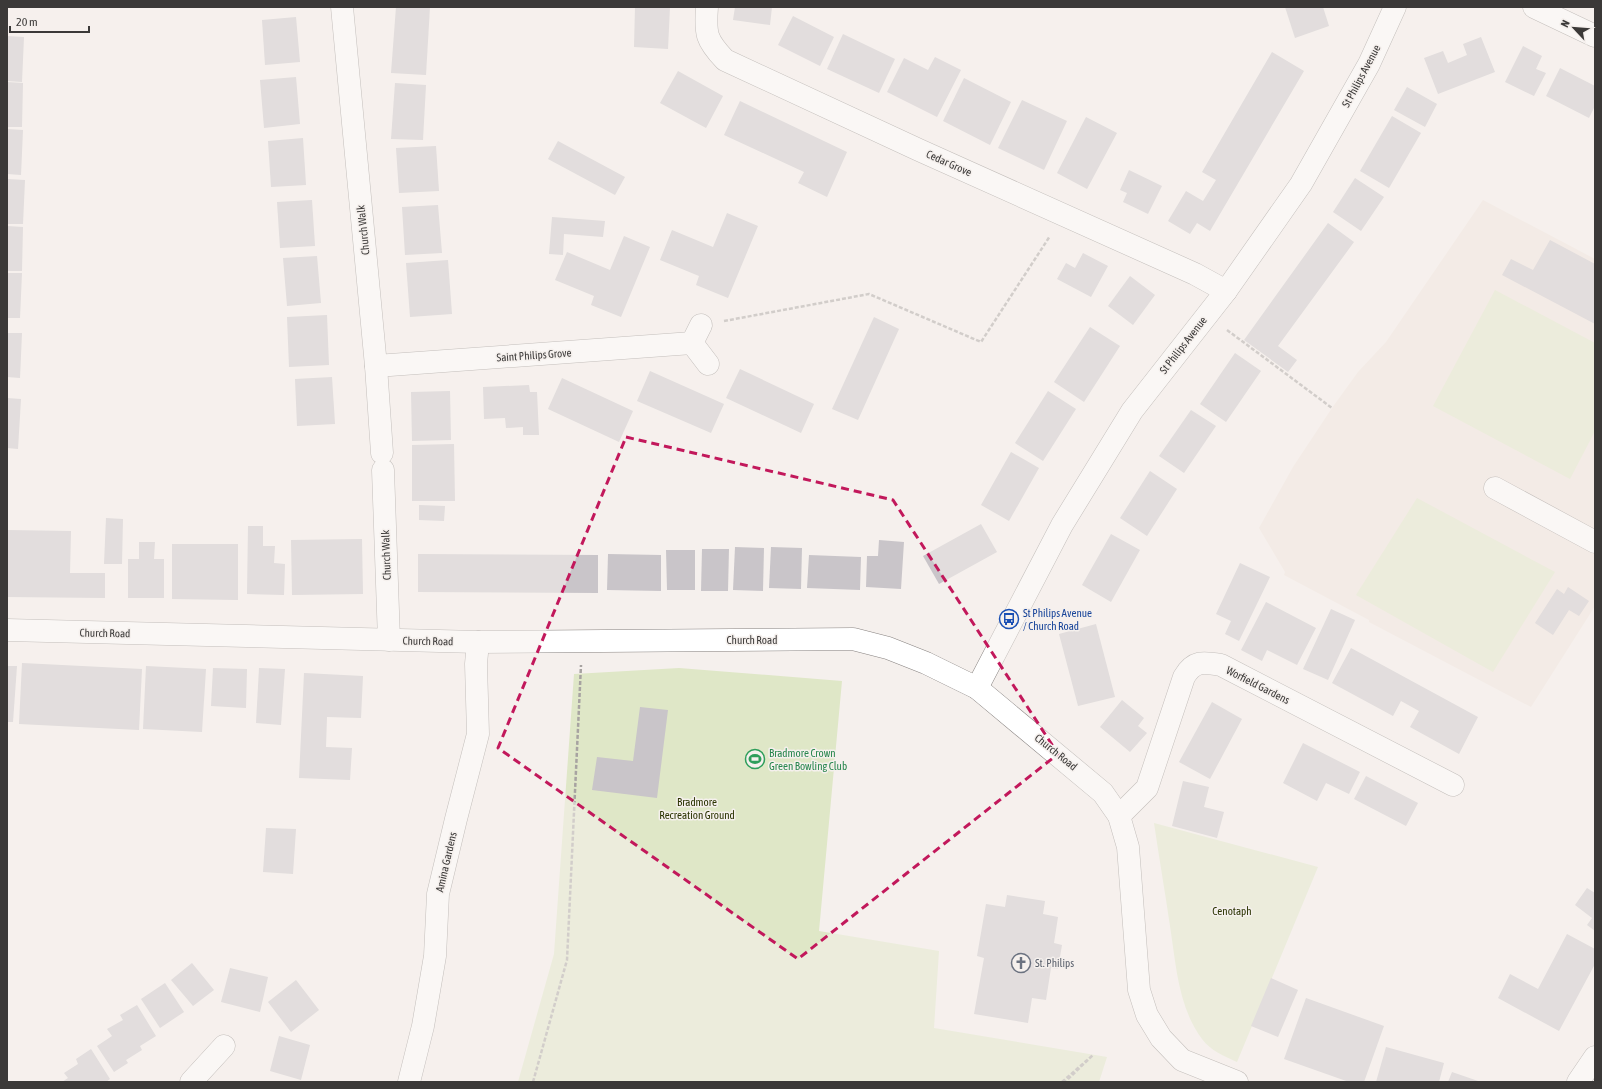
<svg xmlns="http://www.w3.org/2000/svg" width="1602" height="1089" viewBox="0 0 1602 1089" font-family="'Asap Condensed',sans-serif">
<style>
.built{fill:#f0e4dd}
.green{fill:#dfe7c7}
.building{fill:#c9c5c9}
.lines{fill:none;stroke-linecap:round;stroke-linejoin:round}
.minor-casing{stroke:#888381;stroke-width:23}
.path{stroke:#a7a3a1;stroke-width:2.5;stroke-dasharray:4 2;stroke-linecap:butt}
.minor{stroke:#fff;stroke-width:22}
.marked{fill:none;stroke:#c2185b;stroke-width:3;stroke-dasharray:8 5;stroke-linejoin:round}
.labels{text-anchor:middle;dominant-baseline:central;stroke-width:3;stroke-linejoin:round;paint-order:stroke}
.street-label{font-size:11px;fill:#3b3938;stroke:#f5f0ed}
.transit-label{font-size:11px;fill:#164399;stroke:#f5f0ed;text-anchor:start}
.leisure-label{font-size:11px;fill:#27864d;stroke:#f5f0ed;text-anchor:start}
.park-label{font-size:11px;fill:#2a3300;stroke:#f5f0ed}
.worship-label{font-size:11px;fill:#5b616d;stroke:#f5f0ed;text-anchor:start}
</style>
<rect width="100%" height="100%" fill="#f5f0ed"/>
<!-- built -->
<polygon class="built" points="1483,200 1595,259 1595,606 1531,707 1369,622 1369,620 1284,575 1285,572 1259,528 1293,467 1332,408 1358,372 1386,342"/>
<!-- green -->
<g class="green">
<polygon points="1495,290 1595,343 1595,431 1570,479 1433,406"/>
<polygon points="1417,498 1555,572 1493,672 1356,595"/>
<polygon points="679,668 842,681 819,931 939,951 934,1028 1107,1057 1099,1082 518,1082 554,954 574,674"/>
<path d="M1154,823L1318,867L1237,1062C1224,1056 1211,1051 1202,1039C1178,1007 1176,964 1170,926C1165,892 1159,857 1154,823Z"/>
</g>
<!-- building -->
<g class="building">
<polygon points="396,7 430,7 426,75 391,73"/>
<polygon points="635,7 670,7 668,49 634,47"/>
<polygon points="735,7 772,7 770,25 733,20"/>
<polygon points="1285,7 1323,7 1329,26 1295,38"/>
<polygon points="793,16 834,37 820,66 778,45"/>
<polygon points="296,17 300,62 265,65 262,20"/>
<polygon points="843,34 895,59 879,93 827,69"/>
<polygon points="7,36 24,37 22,82 7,81"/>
<polygon points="1481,37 1495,72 1438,94 1424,58 1443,51 1448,63 1467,55 1463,44"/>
<polygon points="1523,46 1542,56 1536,69 1546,73 1534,96 1505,82"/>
<polygon points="1272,52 1304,71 1210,231 1197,223 1190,234 1168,221 1186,191 1203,201 1216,180 1202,172"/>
<polygon points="935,57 961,70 937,117 887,92 904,58 928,70"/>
<polygon points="1560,68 1595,86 1595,106 1589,118 1546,96"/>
<polygon points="678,71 723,96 706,128 660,103"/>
<polygon points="296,77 300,124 264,128 260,80"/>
<polygon points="964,78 1011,102 990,145 943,121"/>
<polygon points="7,82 23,83 22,127 7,127"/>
<polygon points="395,83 426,85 423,140 391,139"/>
<polygon points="1407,87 1437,104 1425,127 1394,110"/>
<polygon points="1022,100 1067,121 1044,170 998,148"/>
<polygon points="740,101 847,152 827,197 798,183 804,172 724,135"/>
<polygon points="1392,116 1421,133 1389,188 1360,171"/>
<polygon points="1086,117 1117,133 1087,189 1057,173"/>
<polygon points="7,129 23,130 21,175 7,174"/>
<polygon points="303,138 306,185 271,187 268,141"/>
<polygon points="558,141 625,177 615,195 548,159"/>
<polygon points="436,146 439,191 399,193 396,148"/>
<polygon points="1129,170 1162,186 1148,214 1123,202 1127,193 1120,190"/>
<polygon points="1355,178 1384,197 1361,231 1333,212"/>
<polygon points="7,179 25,180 23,224 7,224"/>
<polygon points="312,200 315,246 280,248 277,202"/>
<polygon points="438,205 442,253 405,255 402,207"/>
<polygon points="727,213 758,226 728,298 696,285 699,276 660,260 672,230 713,247"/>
<polygon points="552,217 605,221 603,237 564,234 563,255 549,254"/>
<polygon points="1328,223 1354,242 1278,346 1297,360 1288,372 1244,340"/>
<polygon points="7,226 23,227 22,271 7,271"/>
<polygon points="624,236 650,247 621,317 591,305 594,296 555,280 567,252 610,270"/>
<polygon points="1550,240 1595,264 1595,324 1502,275 1511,259 1533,270"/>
<polygon points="1083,253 1108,266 1091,297 1057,279 1066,263 1075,268"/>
<polygon points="317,256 321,303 287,306 283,258"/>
<polygon points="448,260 452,314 410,317 406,263"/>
<polygon points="7,273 22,273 20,318 7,318"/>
<polygon points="1130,276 1155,295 1133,325 1108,306"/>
<polygon points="327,315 329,365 289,367 287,317"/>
<polygon points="874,317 899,329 858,420 832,409"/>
<polygon points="1090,327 1120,346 1084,402 1054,382"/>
<polygon points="7,333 22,333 20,378 7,377"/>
<polygon points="1235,353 1261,371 1226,422 1200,404"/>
<polygon points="740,369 814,404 801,433 726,398"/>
<polygon points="650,371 724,404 711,433 637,401"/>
<polygon points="332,377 335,424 297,426 295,379"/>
<polygon points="562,378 633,411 619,442 548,409"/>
<polygon points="529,385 530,392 537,392 539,435 523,435 523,427 506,428 505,418 484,419 483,387"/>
<polygon points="450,391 451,440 412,441 411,392"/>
<polygon points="1048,391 1076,409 1043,461 1015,443"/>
<polygon points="7,398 21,399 18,449 7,448"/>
<polygon points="1191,410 1216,426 1184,473 1159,456"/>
<polygon points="454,444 455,501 412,501 412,445"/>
<polygon points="1011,452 1039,468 1009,521 981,505"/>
<polygon points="1150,471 1177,489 1147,536 1120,518"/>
<polygon points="419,505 445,506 444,521 419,520"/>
<polygon points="106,518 123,519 122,564 104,564"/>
<polygon points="981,524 997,552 939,584 923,556"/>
<polygon points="248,526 263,526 263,546 275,546 274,563 285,564 284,595 247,594"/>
<polygon points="7,530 71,531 70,573 105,573 105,598 7,597"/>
<polygon points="1111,534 1140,550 1111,602 1082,585"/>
<polygon points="362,539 363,594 292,595 291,540"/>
<polygon points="879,540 904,542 901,589 866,587 867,556 878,556"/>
<polygon points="139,542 155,542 154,559 164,559 164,598 128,598 128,559 139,559"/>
<polygon points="172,544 238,544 238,600 172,599"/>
<polygon points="735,547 764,548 763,591 733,590"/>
<polygon points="771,547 802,548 801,589 769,588"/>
<polygon points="702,549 729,549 728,591 701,591"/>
<polygon points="666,550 695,550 695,590 667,590"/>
<polygon points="418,554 598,555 598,593 418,592"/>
<polygon points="608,554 661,555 661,591 607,590"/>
<polygon points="809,555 861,557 860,590 807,588"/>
<polygon points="1240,563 1270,577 1239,641 1225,634 1231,621 1216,614"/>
<polygon points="1568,587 1589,601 1579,616 1569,610 1553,635 1535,623 1557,589 1564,594"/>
<polygon points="1266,602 1316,628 1297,665 1267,650 1262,661 1241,650"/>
<polygon points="1331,609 1355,620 1328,680 1303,669"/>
<polygon points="1096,624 1115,697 1078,706 1059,634"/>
<polygon points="1351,648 1478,717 1459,754 1410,727 1419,711 1401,701 1393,716 1332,683"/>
<polygon points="22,663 142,669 139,730 19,724"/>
<polygon points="7,666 17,666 13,722 7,722"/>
<polygon points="146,666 206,669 202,732 143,729"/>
<polygon points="213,668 247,669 246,708 211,706"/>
<polygon points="259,668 285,669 281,725 256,723"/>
<polygon points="304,673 363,676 361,718 327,717 326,747 352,748 350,780 299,778"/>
<polygon points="1122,700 1144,718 1138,726 1147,733 1130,752 1100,727"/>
<polygon points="1212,702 1242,719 1210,779 1179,762"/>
<polygon points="640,707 668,710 657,798 592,790 597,757 633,761"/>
<polygon points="1303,743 1360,772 1349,794 1326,783 1317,801 1283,783"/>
<polygon points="1366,776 1418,803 1406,826 1354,799"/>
<polygon points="1183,781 1209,787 1204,807 1224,812 1217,838 1172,826"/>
<polygon points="266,828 296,829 293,874 263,872"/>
<polygon points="1587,888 1595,893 1595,931 1587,925 1592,918 1575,905"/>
<polygon points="1007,895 1045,901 1043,914 1058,917 1054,943 1062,945 1058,969 1051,968 1046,1000 1032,998 1028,1023 974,1014 984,958 977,956 986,904 1005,907"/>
<polygon points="1567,934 1595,949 1595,964 1559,1031 1498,998 1510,974 1538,989"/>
<polygon points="192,963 214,990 193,1006 171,980"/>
<polygon points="230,968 268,977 260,1012 221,1002"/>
<polygon points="1271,978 1298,990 1278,1037 1251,1026"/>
<polygon points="296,980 319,1010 291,1032 268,1002"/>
<polygon points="165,983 184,1012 160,1028 141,999"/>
<polygon points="1306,998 1384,1026 1364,1082 1349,1082 1284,1059"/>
<polygon points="137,1005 156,1036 140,1046 142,1050 126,1060 128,1063 114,1072 97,1046 112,1036 107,1029 123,1020 120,1015"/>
<polygon points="279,1036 310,1045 301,1080 270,1071"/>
<polygon points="1386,1047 1444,1063 1439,1082 1376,1082"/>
<polygon points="91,1049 110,1079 106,1082 62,1082 68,1078 64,1073 78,1064 76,1059"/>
<polygon points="1452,1072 1481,1082 1448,1082"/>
</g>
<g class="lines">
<defs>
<g id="minor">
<polyline points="342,7 376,366 382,453"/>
<path d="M707,7C705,34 706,40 725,60L919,150L1195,274L1226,291"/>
<polyline points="1534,7 1595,36"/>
<polyline points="701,325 692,343 708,364"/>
<polyline points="376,366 692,343"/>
<polyline points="383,470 389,640"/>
<polyline points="1495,488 1595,542"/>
<polyline points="7,630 478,642 853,639 888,648 926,663 977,688 1103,793 1119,816 1128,847 1139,990 1147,1015 1161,1038 1182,1060 1237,1082"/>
<polyline points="977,688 1062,525 1132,411 1226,291 1301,184 1369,64 1395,7"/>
<path d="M1119,816L1147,788L1184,677C1194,660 1204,662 1221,665L1453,785"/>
<polyline points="191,1082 224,1046"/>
<polyline points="409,1082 423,1026 435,956 438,894 456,819 478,734 476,664 478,642"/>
<polyline points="1578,1082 1595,1057"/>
</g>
</defs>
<!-- minor casing -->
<use href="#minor" class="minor-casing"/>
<!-- path -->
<g class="path">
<polyline points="724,321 869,294 981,342 1050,236"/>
<polyline points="1227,330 1332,408"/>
<polyline points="533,1082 567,960 581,665"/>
<polyline points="1062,1082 1093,1055 1065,1082"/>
</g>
<!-- minor -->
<use href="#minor" class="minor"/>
</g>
<!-- marked area -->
<path d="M0 0H1602V1089H0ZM626,437L893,500L1058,754L798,959L498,748Z" fill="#f5f0ed" fill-opacity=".55" fill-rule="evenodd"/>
<path class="marked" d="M626,437L893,500L1058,754L798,959L498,748Z"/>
<!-- icons -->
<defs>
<symbol id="bus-ring" viewBox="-11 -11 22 22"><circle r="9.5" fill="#f5f0ed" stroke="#1a4fb4" stroke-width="1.5"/><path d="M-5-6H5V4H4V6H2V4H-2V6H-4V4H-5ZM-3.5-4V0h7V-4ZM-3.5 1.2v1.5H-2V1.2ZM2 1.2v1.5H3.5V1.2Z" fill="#1a4fb4"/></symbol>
<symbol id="stadium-ring" viewBox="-11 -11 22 22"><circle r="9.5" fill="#f5f0ed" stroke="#2e9e5b" stroke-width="1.5"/><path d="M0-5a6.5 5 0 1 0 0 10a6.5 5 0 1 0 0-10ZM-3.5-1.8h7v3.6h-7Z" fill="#2e9e5b"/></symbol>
<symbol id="church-ring" viewBox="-11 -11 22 22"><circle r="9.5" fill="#f5f0ed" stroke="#6b7280" stroke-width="1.5"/><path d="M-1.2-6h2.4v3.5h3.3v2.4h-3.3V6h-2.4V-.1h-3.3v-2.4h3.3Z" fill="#6b7280"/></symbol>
</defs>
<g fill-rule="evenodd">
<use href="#bus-ring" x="998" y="608" width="22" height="22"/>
<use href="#stadium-ring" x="744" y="748" width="22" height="22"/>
<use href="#church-ring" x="1010" y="952" width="22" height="22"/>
</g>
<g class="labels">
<!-- street labels -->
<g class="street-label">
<text transform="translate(1361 76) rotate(-62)">St Philips Avenue</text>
<text transform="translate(949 163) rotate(24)">Cedar Grove</text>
<text transform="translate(363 230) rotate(-96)">Church Walk</text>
<text transform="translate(1183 345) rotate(-52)">St Philips Avenue</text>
<text transform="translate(534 355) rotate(-4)">Saint Philips Grove</text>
<text transform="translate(386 555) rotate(-92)">Church Walk</text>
<text transform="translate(105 633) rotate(1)">Church Road</text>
<text x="752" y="640">Church Road</text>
<text transform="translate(428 641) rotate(1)">Church Road</text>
<text transform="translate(1258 685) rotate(27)">Worfield Gardens</text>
<text transform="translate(1056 752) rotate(39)">Church Road</text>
<text transform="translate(446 862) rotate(-77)">Amina Gardens</text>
</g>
<!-- transit labels -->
<g class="transit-label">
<text x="1023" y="613">St Philips Avenue<tspan x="1023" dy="13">/ Church Road</tspan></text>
</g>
<!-- leisure labels -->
<g class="leisure-label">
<text x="769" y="753">Bradmore Crown<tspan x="769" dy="13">Green Bowling Club</tspan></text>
</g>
<!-- park labels -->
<g class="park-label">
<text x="697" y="802">Bradmore<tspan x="697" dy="13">Recreation Ground</tspan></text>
<text x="1232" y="911">Cenotaph</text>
</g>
<!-- worship labels -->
<g class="worship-label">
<text x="1035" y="963">St. Philips</text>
</g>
</g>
<!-- border -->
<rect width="1602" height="1089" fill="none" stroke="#3b3938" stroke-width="16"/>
<!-- north arrow -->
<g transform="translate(1574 28) rotate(296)" stroke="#f5f0ed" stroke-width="3" paint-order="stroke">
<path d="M0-3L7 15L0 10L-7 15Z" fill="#3b3938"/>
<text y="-6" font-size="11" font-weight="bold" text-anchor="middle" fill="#3b3938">N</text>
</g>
<!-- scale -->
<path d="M10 26v6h79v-6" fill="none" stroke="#3b3938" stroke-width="2"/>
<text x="16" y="26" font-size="12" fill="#3b3938" stroke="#f5f0ed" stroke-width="3" paint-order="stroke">20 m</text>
</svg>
